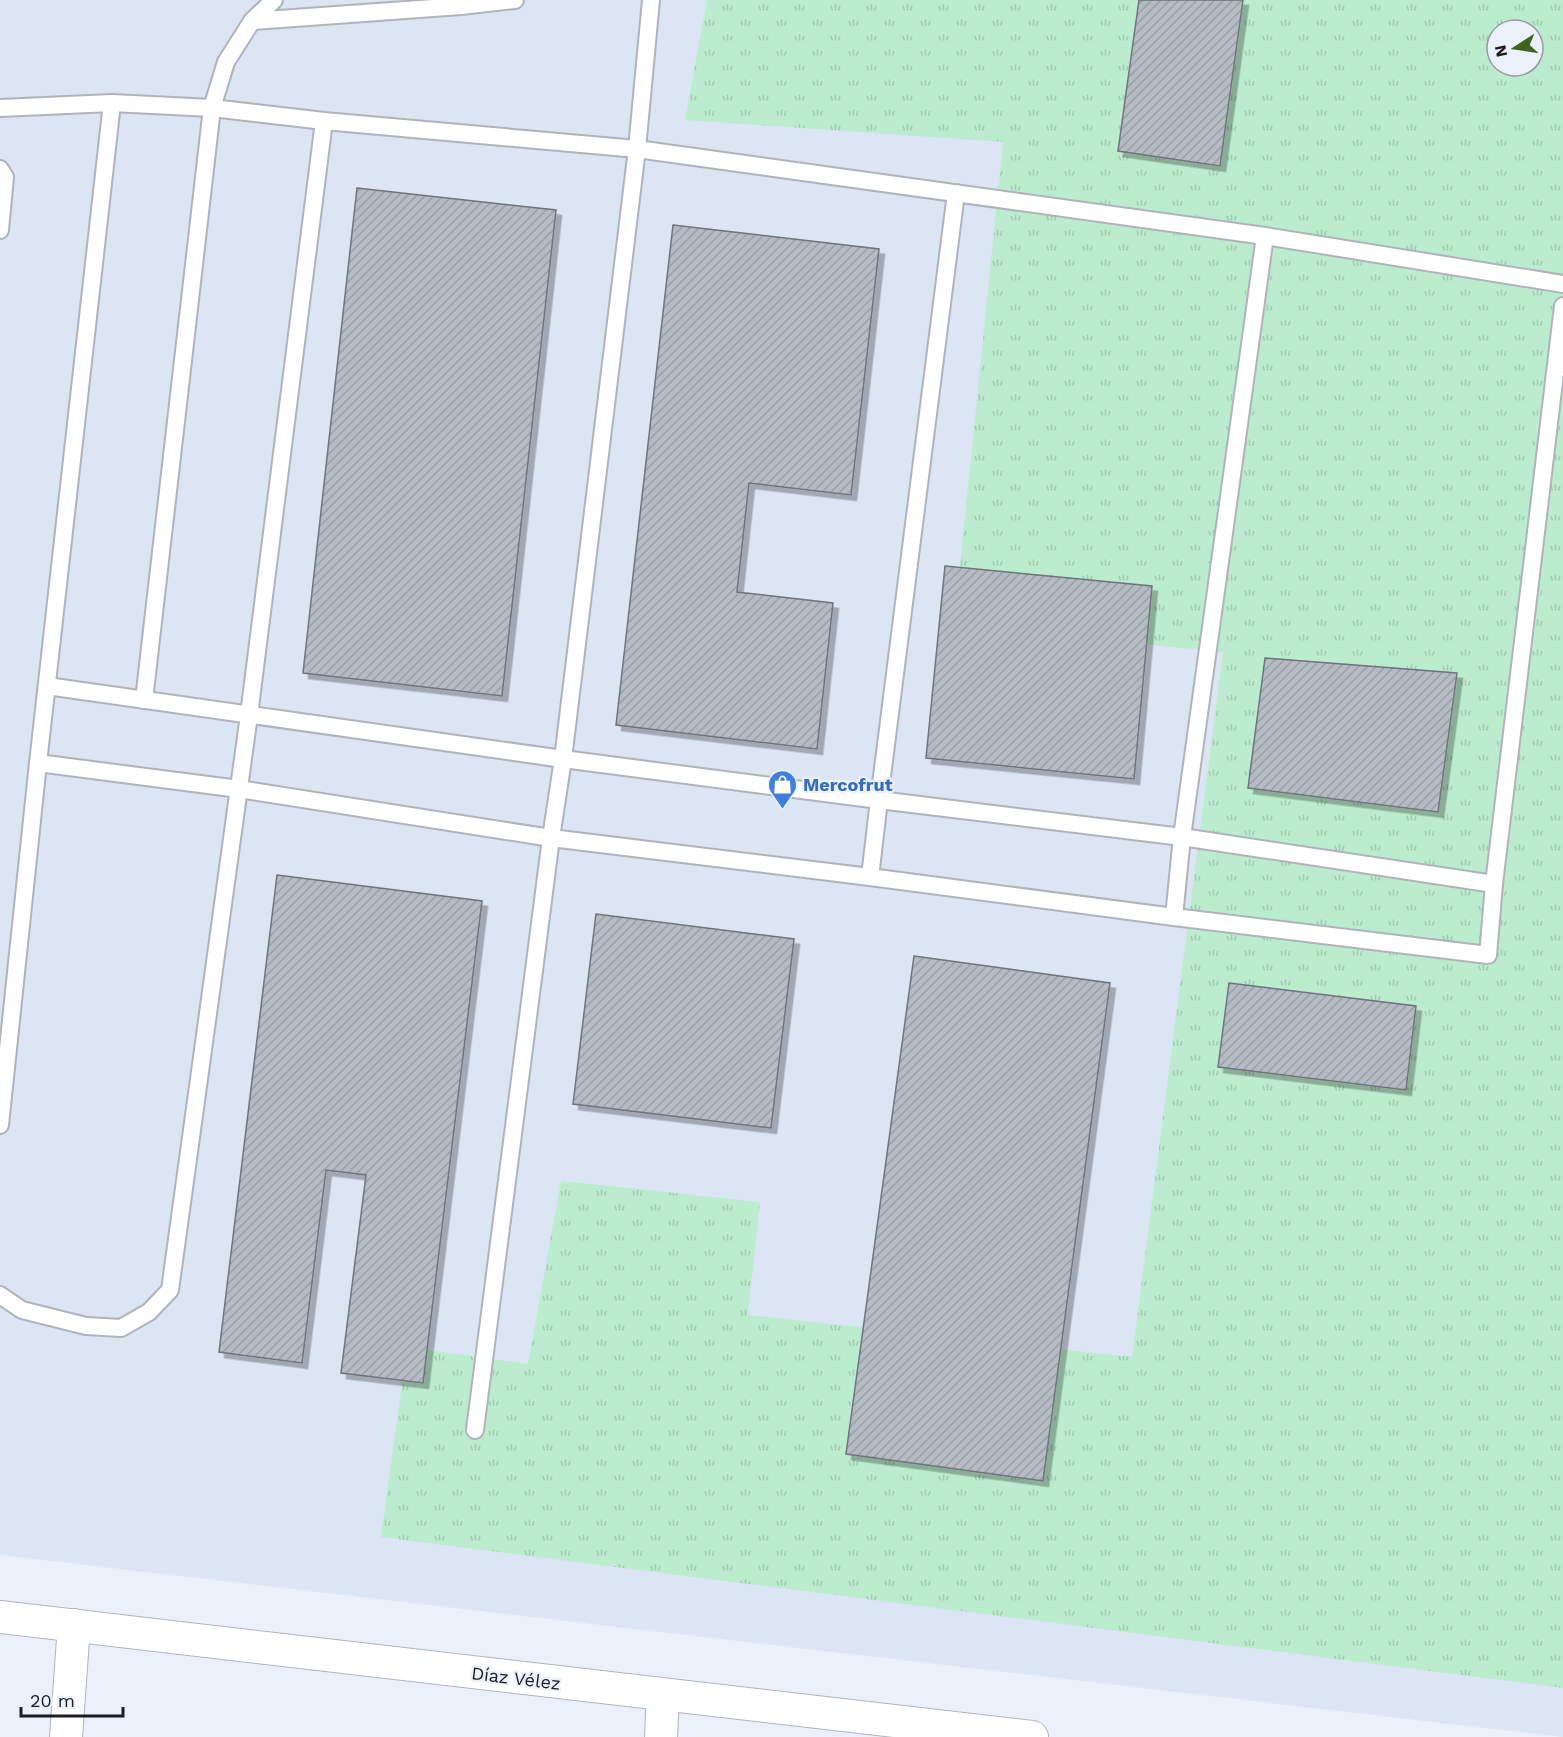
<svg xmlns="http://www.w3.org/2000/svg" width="1563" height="1737" viewBox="0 0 1563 1737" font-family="'Work Sans',sans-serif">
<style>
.built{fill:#dbe5f4;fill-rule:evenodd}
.grass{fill:url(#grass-tufts);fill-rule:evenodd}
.building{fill:url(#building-hatch);stroke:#6f747b;stroke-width:1.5;filter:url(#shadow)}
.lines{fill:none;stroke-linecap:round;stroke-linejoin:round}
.lane-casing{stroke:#afb4bc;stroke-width:20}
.street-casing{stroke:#afb4bc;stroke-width:34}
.lane{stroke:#fff;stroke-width:16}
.street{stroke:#fff;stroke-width:32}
.labels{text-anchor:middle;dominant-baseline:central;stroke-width:4.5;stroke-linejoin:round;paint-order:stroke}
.shop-label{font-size:18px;font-weight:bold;fill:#366cbe;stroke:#ebf1fa;text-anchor:start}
.street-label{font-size:18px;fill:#1b1d20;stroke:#ebf1fa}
</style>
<defs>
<pattern id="grass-tufts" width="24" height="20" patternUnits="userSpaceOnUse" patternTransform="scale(1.5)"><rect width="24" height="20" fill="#bcecce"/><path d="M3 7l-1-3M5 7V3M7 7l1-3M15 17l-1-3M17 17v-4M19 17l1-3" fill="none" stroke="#a1cab1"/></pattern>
<pattern id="building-hatch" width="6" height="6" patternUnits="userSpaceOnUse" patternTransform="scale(1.5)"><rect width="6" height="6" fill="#b5bbc3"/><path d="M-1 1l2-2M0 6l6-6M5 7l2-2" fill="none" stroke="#9ba0a7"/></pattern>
<filter id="shadow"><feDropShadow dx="5.5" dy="5.5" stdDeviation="0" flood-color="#0004"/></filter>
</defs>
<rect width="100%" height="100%" fill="#ebf1fa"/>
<!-- built -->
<path class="built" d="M0,0H1563V1737L0,1555ZM1497,30H1533V66H1497Z"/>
<!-- grass -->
<path class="grass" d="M707,0H1563V1688L381,1537L407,1347L528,1364L561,1181L760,1202L748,1315L1132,1357L1223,652L954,625L1003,142L685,120ZM1497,30H1533V66H1497Z"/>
<!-- building -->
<g class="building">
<polygon points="1139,0 1243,0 1220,166 1118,151"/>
<polygon points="357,188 556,210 502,696 303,673"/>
<polygon points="673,225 879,249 851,495 749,483 737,592 833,603 817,749 616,725"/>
<polygon points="945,566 1152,586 1134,779 926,758"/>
<polygon points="1265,658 1457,673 1438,812 1248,788"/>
<polygon points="277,875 482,901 423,1383 341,1373 366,1175 326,1170 302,1363 219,1352"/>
<polygon points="596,914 794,939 771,1128 573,1104"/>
<polygon points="914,956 1110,983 1043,1481 846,1454"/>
<polygon points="1229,983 1416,1006 1406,1090 1218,1067"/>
</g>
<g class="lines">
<defs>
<g id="lane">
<polyline points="651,0 637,149 1265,236 1563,284"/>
<polyline points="252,21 461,6 515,0"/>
<polyline points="112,103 212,108 226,62 252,21 274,0"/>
<polyline points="0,108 112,103 38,763 0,1125"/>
<polyline points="0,169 5,177 0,230"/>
<polyline points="47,686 563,759 879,800 956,193"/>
<polyline points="144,700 212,108 324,121 637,149 563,759 551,838 475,1430"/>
<polyline points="38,763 239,789 551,838 870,877 1174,917 1488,955 1494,884 1182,837 879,800 870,877"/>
<polyline points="1494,884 1563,306"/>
<polyline points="1174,917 1182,837 1265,236"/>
<polyline points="0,1295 22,1310 86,1326 121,1328 149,1312 170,1290 249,715 324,121"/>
</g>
<g id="street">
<polyline points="0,1617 1032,1737"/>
<polyline points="66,1737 74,1625"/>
<polyline points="661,1737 663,1695"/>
</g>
</defs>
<!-- lane casing -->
<use href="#lane" class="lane-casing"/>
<!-- street casing -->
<use href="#street" class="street-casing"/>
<!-- lane -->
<use href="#lane" class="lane"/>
<!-- street -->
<use href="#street" class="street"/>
</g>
<!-- icons -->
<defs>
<symbol id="shop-pin" viewBox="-11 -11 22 30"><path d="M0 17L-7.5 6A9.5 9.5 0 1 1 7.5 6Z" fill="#3f7fe0" stroke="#ebf1fa"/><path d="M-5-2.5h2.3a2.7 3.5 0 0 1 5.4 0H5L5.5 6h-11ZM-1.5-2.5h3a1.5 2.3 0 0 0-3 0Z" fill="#fff"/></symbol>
</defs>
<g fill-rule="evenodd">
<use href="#shop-pin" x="766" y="768" width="33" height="45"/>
</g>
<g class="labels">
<!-- shop labels -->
<g class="shop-label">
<text x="803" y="784">Mercofrut</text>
</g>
<!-- street labels -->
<g class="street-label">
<text transform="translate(516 1678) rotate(7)">Díaz Vélez</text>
</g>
</g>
<!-- north arrow -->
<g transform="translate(1515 48) rotate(258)"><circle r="28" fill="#ebf1fa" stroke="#989ca3" stroke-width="1.5"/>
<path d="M0-4.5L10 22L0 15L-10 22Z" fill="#40641d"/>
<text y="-9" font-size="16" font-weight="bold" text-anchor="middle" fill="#1b1d20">N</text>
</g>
<!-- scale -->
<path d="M21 1707v9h102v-9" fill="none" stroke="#1b1d20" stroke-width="3"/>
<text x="30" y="1707" font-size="18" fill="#1b1d20" stroke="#ebf1fa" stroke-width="4.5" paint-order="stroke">20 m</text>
</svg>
